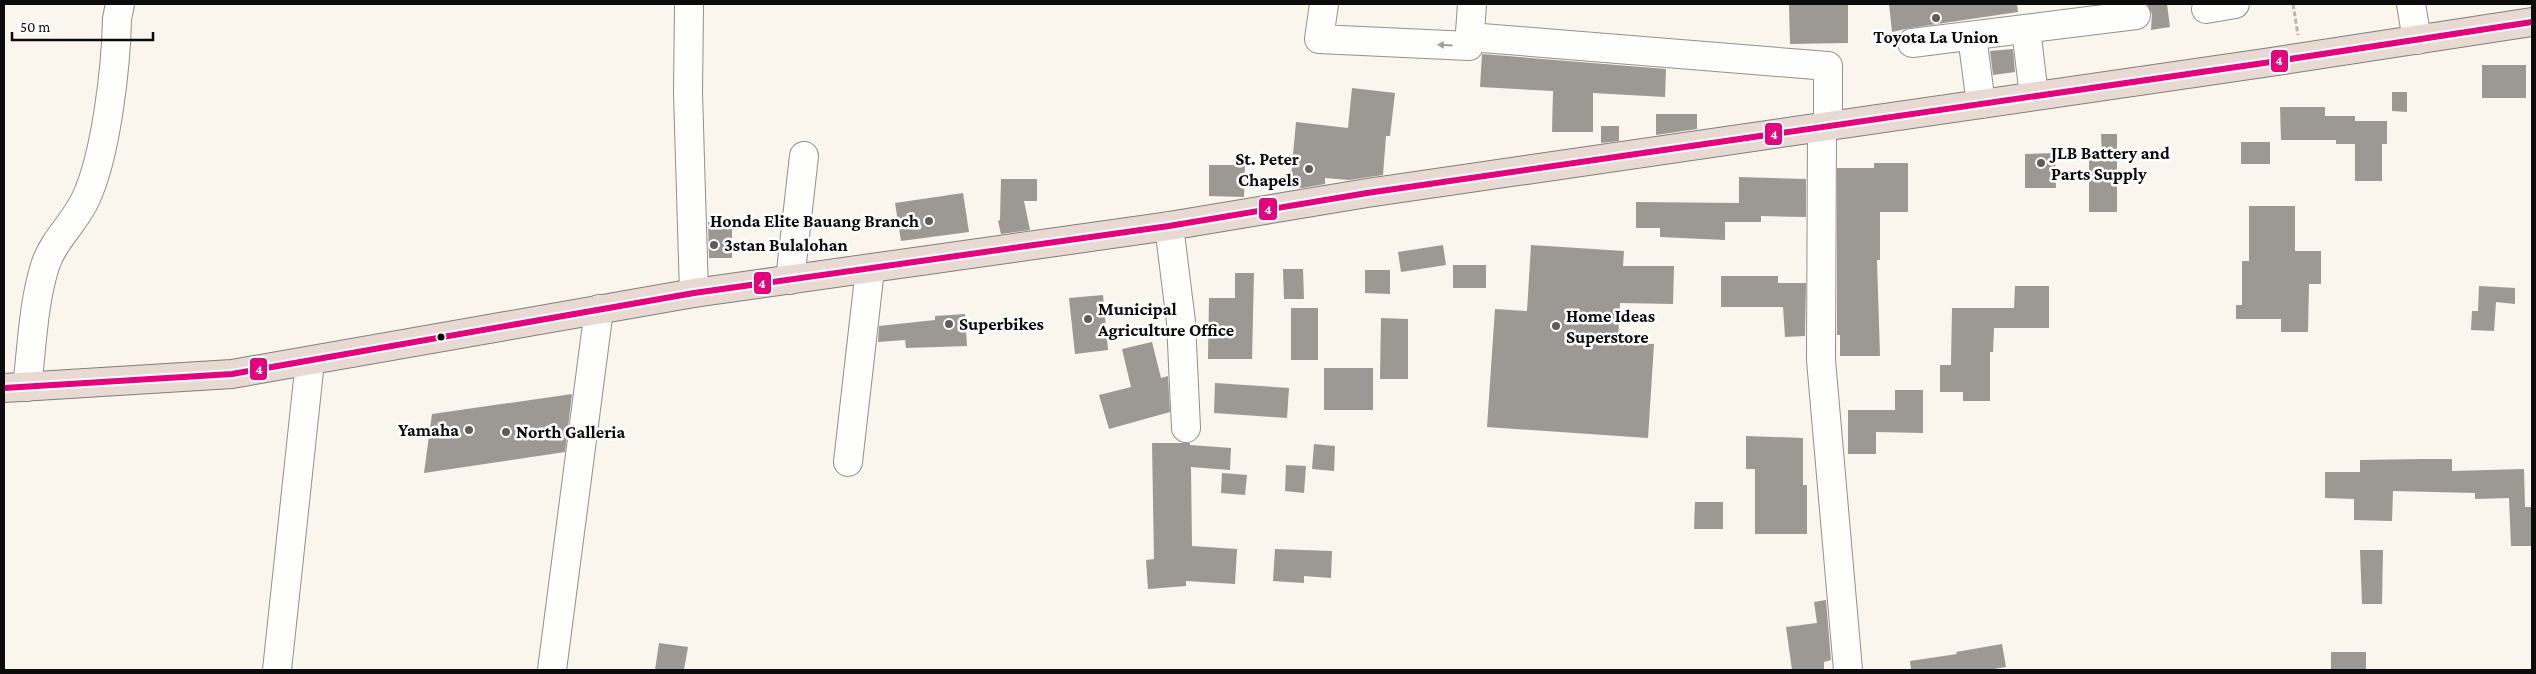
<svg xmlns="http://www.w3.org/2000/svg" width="2536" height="674" viewBox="0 0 2536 674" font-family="'Crimson Pro',serif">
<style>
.building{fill:#9c9894}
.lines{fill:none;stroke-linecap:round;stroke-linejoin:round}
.minor-casing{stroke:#93908d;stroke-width:30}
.highway-casing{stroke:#807e7a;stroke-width:30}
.path{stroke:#b7b6b5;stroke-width:3;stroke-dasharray:5 2.5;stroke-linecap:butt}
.minor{stroke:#fefefc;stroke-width:28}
.highway{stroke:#e9d9d3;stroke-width:28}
.bus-1-casing{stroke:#fff;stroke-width:10}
.bus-1{stroke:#e5007d;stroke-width:6}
.oneway{fill:#9d9d9c}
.poi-dot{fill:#5f5d5a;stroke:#fff;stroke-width:2}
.bus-dot{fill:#0b0b0b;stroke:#fff;stroke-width:2}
.labels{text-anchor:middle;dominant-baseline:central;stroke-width:5;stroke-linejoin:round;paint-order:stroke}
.poi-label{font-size:18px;font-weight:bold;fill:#0b0b0b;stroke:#fff;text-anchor:start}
.line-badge{stroke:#fff;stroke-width:2}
.badge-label{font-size:14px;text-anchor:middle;font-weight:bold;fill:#fff}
</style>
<rect width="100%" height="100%" fill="#faf5ed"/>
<!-- building -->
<g class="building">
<polygon points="1789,4 1848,4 1848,43 1790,44"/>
<polygon points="1889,4 2017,4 2018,12 1910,28 1892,32"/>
<polygon points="2147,4 2167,4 2170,27 2151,30 2152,14"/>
<polygon points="2013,49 2015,72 1993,75 1990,51"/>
<polygon points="1482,54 1666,69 1665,97 1593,93 1593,132 1552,132 1553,91 1480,87"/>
<rect x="2482" y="65" width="44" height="33"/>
<polygon points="1352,88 1395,93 1390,136 1386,136 1383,175 1349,180 1325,178 1325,184 1302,188 1290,187 1296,122 1348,128"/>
<polygon points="2392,92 2407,92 2407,112 2392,111"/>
<polygon points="2280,107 2325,107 2325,116 2355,116 2355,121 2387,121 2387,144 2382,144 2382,181 2355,181 2355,144 2336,144 2336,140 2281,140"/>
<polygon points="1656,114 1697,114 1697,129 1656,135"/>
<polygon points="1601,126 1619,126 1619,141 1601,143"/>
<polygon points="2101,134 2117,134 2117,212 2089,212 2089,156 2102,157"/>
<rect x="2241" y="142" width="29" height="22"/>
<polygon points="2055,153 2056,188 2025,188 2025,154"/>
<polygon points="1874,163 1908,163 1908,212 1880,212 1880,260 1877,260 1880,356 1840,356 1840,335 1837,335 1837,168 1874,168"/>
<polygon points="1209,165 1245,165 1244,197 1209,196"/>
<polygon points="1739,177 1806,179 1806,217 1761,216 1761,222 1725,222 1725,240 1660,237 1660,228 1636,228 1636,202 1739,203"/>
<polygon points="1001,179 1037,179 1037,201 1024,201 1030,230 1001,234 998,221 1000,220"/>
<polygon points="963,193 969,232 901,241 895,203"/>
<polygon points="2249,206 2295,206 2295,251 2321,251 2321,284 2309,284 2308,332 2281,332 2281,319 2236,319 2236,305 2242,305 2242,261 2249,261"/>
<polygon points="708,222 732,222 732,258 709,258"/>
<polygon points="1443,245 1446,265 1401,272 1398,252"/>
<polygon points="1531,245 1624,251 1623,266 1674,266 1673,304 1620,303 1618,342 1654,344 1648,438 1487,427 1495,309 1527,311"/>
<rect x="1453" y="265" width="33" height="23"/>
<polygon points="1283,269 1303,269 1304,299 1284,299"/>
<polygon points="1365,270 1390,270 1390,294 1365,293"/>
<polygon points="1235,273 1254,273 1252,359 1208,359 1209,298 1235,298"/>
<polygon points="1721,276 1778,276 1778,283 1806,283 1805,336 1785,337 1783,307 1721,307"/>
<polygon points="2015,286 2049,286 2049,328 1994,328 1993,352 1990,352 1990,401 1963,401 1963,392 1940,392 1940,365 1951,365 1952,308 2014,308"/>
<polygon points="2479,286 2515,288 2515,304 2496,302 2494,331 2471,330 2472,311 2478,311"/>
<polygon points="1103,295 1108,350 1075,354 1069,298"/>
<rect x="1291" y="308" width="27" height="52"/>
<polygon points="965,314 967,346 906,348 905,340 878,342 879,326 935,320 935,316"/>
<polygon points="1381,318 1408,319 1408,379 1380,379"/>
<polygon points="1152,342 1161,378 1168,376 1170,412 1109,429 1099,395 1131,387 1122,349"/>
<rect x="1324" y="368" width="49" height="42"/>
<polygon points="1215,383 1289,388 1287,418 1214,413"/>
<polygon points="1895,390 1923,390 1923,433 1876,432 1876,454 1848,454 1848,410 1895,410"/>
<polygon points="572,394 565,452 424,473 432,414"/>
<polygon points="1746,436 1803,438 1803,485 1807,485 1807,534 1755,534 1755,469 1746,469"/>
<polygon points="1152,443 1190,443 1190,445 1231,448 1230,470 1191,467 1192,546 1237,549 1235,584 1186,581 1186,586 1148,589 1146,560 1154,559"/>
<polygon points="1314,444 1335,446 1334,471 1312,469"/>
<polygon points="2421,459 2452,459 2452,471 2524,469 2525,507 2532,507 2532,546 2511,546 2509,498 2475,499 2475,493 2393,491 2392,521 2354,520 2354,499 2325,498 2325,472 2360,472 2360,460"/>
<polygon points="1286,465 1306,466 1304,493 1285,491"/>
<polygon points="1222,473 1247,475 1245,495 1221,493"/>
<polygon points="1695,502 1723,502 1723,529 1694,529"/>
<polygon points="1275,549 1332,551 1331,578 1304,576 1304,583 1273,581"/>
<polygon points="2360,550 2383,550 2382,604 2362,604"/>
<polygon points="1826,600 1831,660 1824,662 1824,670 1792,670 1786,627 1817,623 1814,602"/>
<polygon points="659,643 688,647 684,670 655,670"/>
<polygon points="2002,644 2006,667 1988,670 1911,670 1910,661 1957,654 1956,652"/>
<rect x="2331" y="652" width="35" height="18"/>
</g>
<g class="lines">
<defs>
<g id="minor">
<polyline points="689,4 688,93 694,293"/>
<polyline points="1324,4 1319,39 1469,46 1472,4"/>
<polyline points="2411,4 2417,40"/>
<polyline points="2206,9 2235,4"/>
<polyline points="2026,29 2034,96"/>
<polyline points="1972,36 1981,104"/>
<polyline points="1470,37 1828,66 1828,125"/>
<polyline points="1912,43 2136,15"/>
<polyline points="1822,126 1821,360 1848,670"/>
<polyline points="1169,226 1181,322 1186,428"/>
<polyline points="790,280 804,156"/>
<path d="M27,387C32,347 33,304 45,266C53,240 75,223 86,198C106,155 116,68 117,19L120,4"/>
<polyline points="848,462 870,269"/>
<polyline points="277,670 310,361"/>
<polyline points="552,670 599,309"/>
</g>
<polyline id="highway" points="4,388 232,374 694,293 1169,226 1367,193 2264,63 2532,22"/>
</defs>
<!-- minor casing -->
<use href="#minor" class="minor-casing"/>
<!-- highway casing -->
<use href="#highway" class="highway-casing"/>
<!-- path -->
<polyline class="path" points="2293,4 2298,35"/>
<!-- minor -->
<use href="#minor" class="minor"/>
<!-- highway -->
<use href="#highway" class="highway"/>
<defs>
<polyline id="bus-1" points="4,388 232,374 694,293 1169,226 1367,193 2264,63 2532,22"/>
</defs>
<!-- bus-1 casing -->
<use href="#bus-1" class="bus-1-casing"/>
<!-- bus-1 -->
<use href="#bus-1" class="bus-1"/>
</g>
<!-- one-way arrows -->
<defs><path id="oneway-solid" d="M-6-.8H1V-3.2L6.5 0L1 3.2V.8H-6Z" transform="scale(1.25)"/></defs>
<use class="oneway" href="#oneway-solid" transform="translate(1445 45) rotate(-177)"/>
<!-- markers -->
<g class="poi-dot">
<circle cx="1936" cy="18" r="5"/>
<circle cx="2041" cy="163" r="5"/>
<circle cx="1309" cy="169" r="5"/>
<circle cx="929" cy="221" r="5"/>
<circle cx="714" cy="245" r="5"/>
<circle cx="1088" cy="319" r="5"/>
<circle cx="949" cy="324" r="5"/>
<circle cx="1556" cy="326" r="5"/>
<circle cx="469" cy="430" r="5"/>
<circle cx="506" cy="432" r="5"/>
</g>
<circle class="bus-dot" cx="441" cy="337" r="4.5"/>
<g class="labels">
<!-- poi labels -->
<g class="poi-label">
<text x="1936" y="37" text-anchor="middle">Toyota La Union</text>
<text x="2051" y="153">JLB Battery and<tspan x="2051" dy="21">Parts Supply</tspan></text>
<text x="1299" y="159" text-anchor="end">St. Peter<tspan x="1299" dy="21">Chapels</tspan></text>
<text x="919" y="221" text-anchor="end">Honda Elite Bauang Branch</text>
<text x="724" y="245">3stan Bulalohan</text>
<text x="1098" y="309">Municipal<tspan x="1098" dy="21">Agriculture Office</tspan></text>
<text x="1566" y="316">Home Ideas<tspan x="1566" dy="21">Superstore</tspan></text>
<text x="959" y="324">Superbikes</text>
<text x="459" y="430" text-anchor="end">Yamaha</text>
<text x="516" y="432">North Galleria</text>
</g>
</g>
<g class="line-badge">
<rect x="2270" y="49" width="19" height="24" rx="5" fill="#e5007d"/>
<rect x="1764" y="122" width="19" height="24" rx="5" fill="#e5007d"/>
<rect x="1258" y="197" width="20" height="24" rx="5" fill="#e5007d"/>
<rect x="753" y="271" width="19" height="24" rx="5" fill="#e5007d"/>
<rect x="249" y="357" width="19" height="24" rx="5" fill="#e5007d"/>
</g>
<g class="badge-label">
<text x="2279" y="65">4</text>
<text x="1774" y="139">4</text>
<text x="1268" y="214">4</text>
<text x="762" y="288">4</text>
<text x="259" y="374">4</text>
</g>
<!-- border -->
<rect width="2536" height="674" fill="none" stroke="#0b0b0b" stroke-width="10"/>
<!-- scale -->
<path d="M12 32v8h141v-8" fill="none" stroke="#0b0b0b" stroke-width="2.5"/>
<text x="20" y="32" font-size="15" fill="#0b0b0b" stroke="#ffffff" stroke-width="4" paint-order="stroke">50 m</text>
</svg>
